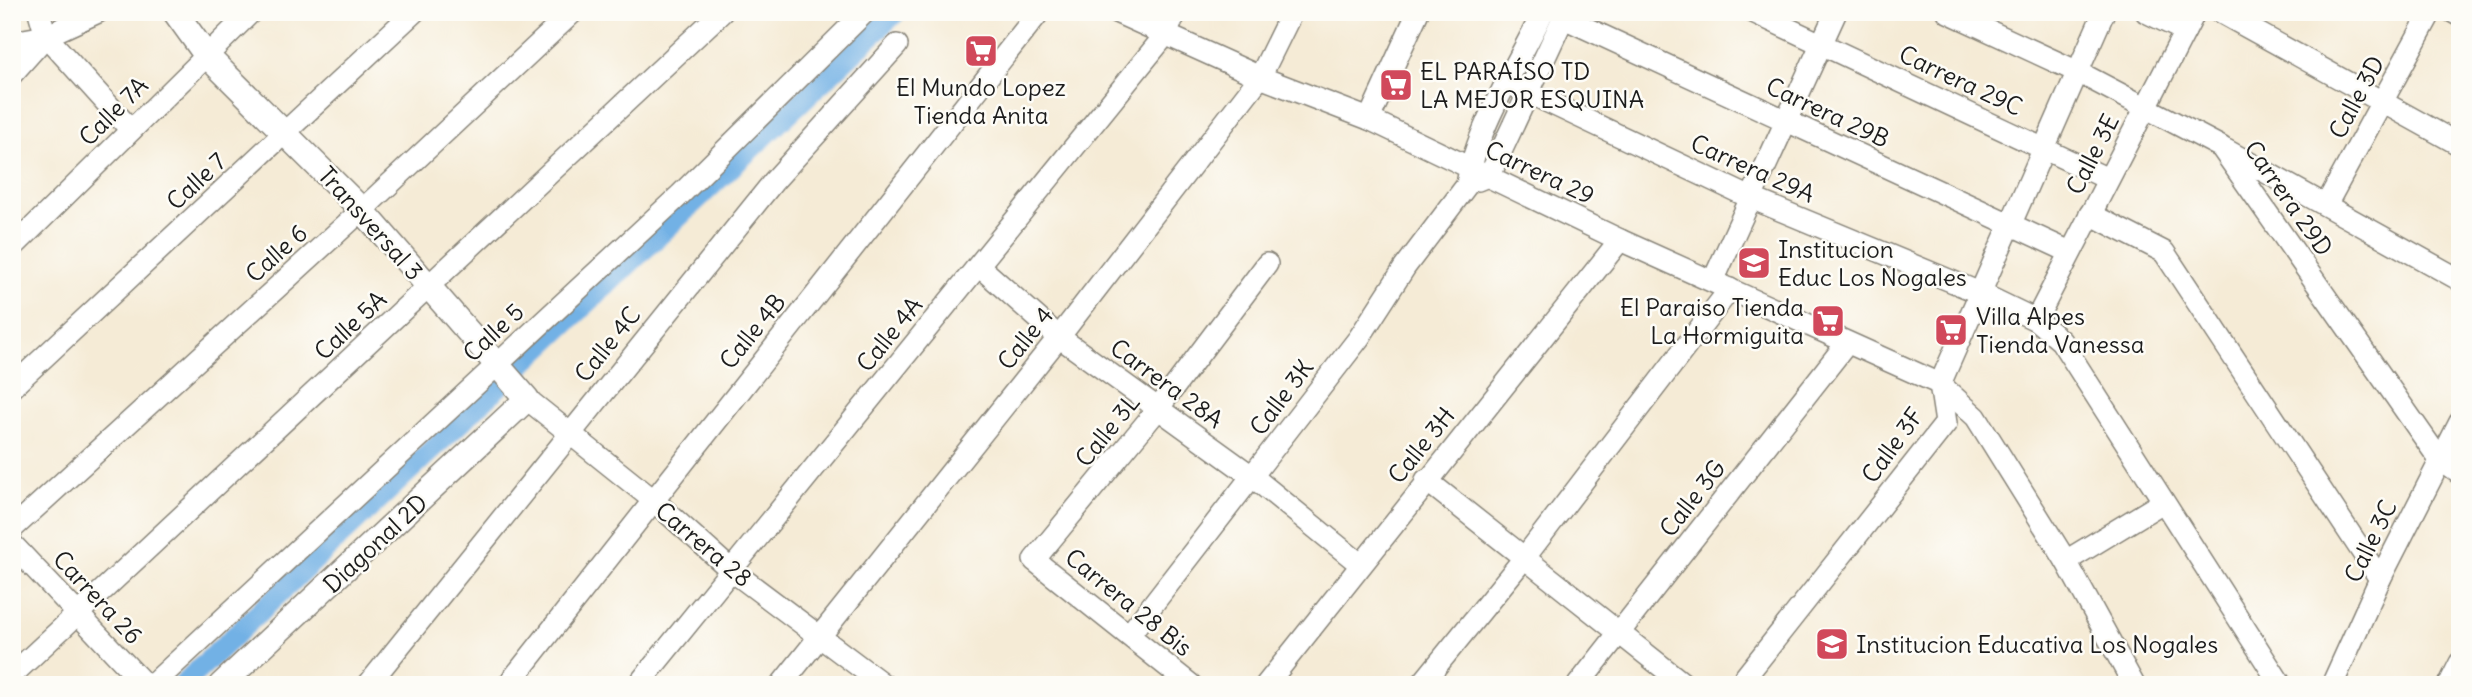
<svg xmlns="http://www.w3.org/2000/svg" width="2472" height="697" viewBox="0 0 2472 697" font-family="Delius,sans-serif">
<style>
.lines{fill:none;stroke-linecap:round;stroke-linejoin:round}
.canal{stroke:#72b1e5;stroke-width:21}
.minor-casing{stroke:#888479;stroke-width:24}
.tertiary-casing{stroke:#888479;stroke-width:27}
.minor{stroke:#fff;stroke-width:21}
.tertiary{stroke:#fff;stroke-width:24}
.labels{text-anchor:middle;dominant-baseline:central;stroke-width:5;stroke-linejoin:round;paint-order:stroke}
.poi-label{font-size:24px;fill:#1c1c1c;stroke:#fdfcf7;text-anchor:start}
.street-label{font-size:24px;fill:#1c1c1c;stroke:#fdfcf7}
</style>
<rect width="100%" height="100%" fill="#fdfcf7"/>
<filter id="ink" filterUnits="userSpaceOnUse"><feTurbulence type="fractalNoise" baseFrequency=".0143" numOctaves="2"/><feDisplacementMap in="SourceGraphic" scale="14" xChannelSelector="R" yChannelSelector="G"/><feConvolveMatrix kernelMatrix="1 2 1 2 8 2 1 2 1" color-interpolation-filters="sRGB"/></filter>
<filter id="wash" filterUnits="userSpaceOnUse"><feTurbulence type="fractalNoise" baseFrequency=".00686" numOctaves="4" result="noise"/><feDisplacementMap in="SourceGraphic" scale="28" xChannelSelector="R" yChannelSelector="G"/><feGaussianBlur stdDeviation="1.57" result="paint"/><feColorMatrix in="noise" values="0 0 0 0 0 0 0 0 0 0 0 0 0 0 0 0 0 1.4 0 .05"/><feComposite in="paint" operator="in"/></filter>
<g filter="url(#wash)">
<rect width="100%" height="100%" fill="#f5ebd6"/>
<g class="lines">
<!-- canal -->
<polyline class="canal" points="182,685 896,12"/>
</g>
</g>
<g filter="url(#ink)">
<g class="lines">
<defs>
<g id="minor">
<polyline points="39,12 46,36 131,130"/>
<polyline points="1116,12 1260,77 1369,119 1620,240 1940,384 1976,417 2066,561 2134,685"/>
<polyline points="1753,12 2108,179"/>
<polyline points="1948,12 2078,72 2221,147 2440,460 2460,474"/>
<polyline points="2146,12 2185,31"/>
<polyline points="2220,12 2460,145"/>
<polyline points="2453,12 2460,16"/>
<polyline points="1564,18 2070,252"/>
<polyline points="12,42 46,36"/>
<polyline points="12,74 46,36 98,12"/>
<polyline points="1508,83 1751,198 1980,293 2036,320 2061,341 2281,685"/>
<polyline points="1369,119 1418,12"/>
<polyline points="2226,150 2460,280"/>
<polyline points="1478,180 1490,175 1566,12"/>
<polyline points="2326,205 2431,12"/>
<polyline points="2090,214 2164,252 2380,579"/>
<polyline points="12,248 251,12"/>
<polyline points="979,266 1059,337 1253,477 1360,564"/>
<polyline points="1713,281 1836,12"/>
<polyline points="2036,320 2195,12"/>
<polyline points="12,387 414,12"/>
<polyline points="527,399 652,499 731,570 884,685"/>
<polyline points="1426,480 1685,685"/>
<polyline points="12,529 362,210 573,12"/>
<polyline points="12,544 145,685"/>
<polyline points="2066,561 2163,502"/>
<path d="M1129,635L1359,338L1405,267L1467,185C1476,128 1518,64 1543,12"/>
<polyline points="12,675 722,12"/>
<polyline points="152,685 680,195 865,12"/>
<polyline points="368,685 774,181 897,45"/>
<polyline points="508,685 1039,12"/>
<polyline points="638,685 1166,34 1176,12"/>
<polyline points="781,685 1059,337 1260,77 1292,12"/>
<polyline points="1191,685 1034,560 1157,410 1267,264"/>
<polyline points="1266,685 1620,240"/>
<polyline points="1421,685 1525,557 1730,289"/>
<polyline points="1578,685 1847,343"/>
<polyline points="1739,685 1946,423 1940,384 2104,12"/>
<polyline points="2332,685 2380,579 2460,422"/>
<polyline points="2449,685 2460,663"/>
</g>
<polyline id="tertiary" points="175,12 206,55 362,210 527,399 221,685"/>
</defs>
<!-- minor casing -->
<use href="#minor" class="minor-casing"/>
<!-- tertiary casing -->
<use href="#tertiary" class="tertiary-casing"/>
<!-- minor -->
<use href="#minor" class="minor"/>
<!-- tertiary -->
<use href="#tertiary" class="tertiary"/>
</g>
</g>
<!-- icons -->
<defs>
<symbol id="supermarket-square" viewBox="-11 -11 22 22"><rect x="-9" y="-9" width="18" height="18" rx="4" fill="#d1495b" stroke="#fdfcf7"/><path d="M-6-5.5h2.5l.6 2H6L4.5 2H-2.5L-4.4-4H-6ZM-1.5 3.2a1.3 1.3 0 1 0 .1 0ZM3 3.2a1.3 1.3 0 1 0 .1 0Z" fill="#fff"/></symbol>
<symbol id="school-square" viewBox="-11 -11 22 22"><rect x="-9" y="-9" width="18" height="18" rx="4" fill="#d1495b" stroke="#fdfcf7"/><path d="M0-5L7-2L0 1L-7-2ZM-4 1L0 2.5L4 1V4Q0 6-4 4Z" fill="#fff"/></symbol>
</defs>
<g fill-rule="evenodd">
<use href="#supermarket-square" x="962" y="32" width="38" height="38"/>
<use href="#supermarket-square" x="1377" y="66" width="38" height="38"/>
<use href="#school-square" x="1735" y="244" width="38" height="38"/>
<use href="#supermarket-square" x="1809" y="302" width="38" height="38"/>
<use href="#supermarket-square" x="1932" y="311" width="38" height="38"/>
<use href="#school-square" x="1813" y="625" width="38" height="38"/>
</g>
<g class="labels">
<!-- poi labels -->
<g class="poi-label">
<text x="1420" y="71">EL PARAÍSO TD<tspan x="1420" dy="28">LA MEJOR ESQUINA</tspan></text>
<text x="981" y="87" text-anchor="middle">El Mundo Lopez<tspan x="981" dy="28">Tienda Anita</tspan></text>
<text x="1778" y="249">Institucion<tspan x="1778" dy="28">Educ Los Nogales</tspan></text>
<text x="1804" y="307" text-anchor="end">El Paraiso Tienda<tspan x="1804" dy="28">La Hormiguita</tspan></text>
<text x="1976" y="316">Villa Alpes<tspan x="1976" dy="28">Tienda Vanessa</tspan></text>
<text x="1856" y="644">Institucion Educativa Los Nogales</text>
</g>
<!-- street labels -->
<g class="street-label">
<text transform="translate(1961 80) rotate(25)">Carrera 29C</text>
<text transform="translate(2356 97) rotate(-62)">Calle 3D</text>
<text transform="translate(113 111) rotate(-45)">Calle 7A</text>
<text transform="translate(1828 112) rotate(25)">Carrera 29B</text>
<text transform="translate(2092 154) rotate(-63)">Calle 3E</text>
<text transform="translate(1753 168) rotate(24)">Carrera 29A</text>
<text transform="translate(1540 172) rotate(25)">Carrera 29</text>
<text transform="translate(196 181) rotate(-43)">Calle 7</text>
<text transform="translate(2289 198) rotate(55)">Carrera 29D</text>
<text transform="translate(371 223) rotate(48)">Transversal 3</text>
<text transform="translate(276 253) rotate(-42)">Calle 6</text>
<text transform="translate(350 325) rotate(-43)">Calle 5A</text>
<text transform="translate(752 331) rotate(-51)">Calle 4B</text>
<text transform="translate(493 332) rotate(-43)">Calle 5</text>
<text transform="translate(889 334) rotate(-51)">Calle 4A</text>
<text transform="translate(1025 338) rotate(-51)">Calle 4</text>
<text transform="translate(607 344) rotate(-51)">Calle 4C</text>
<text transform="translate(1167 383) rotate(36)">Carrera 28A</text>
<text transform="translate(1281 397) rotate(-53)">Calle 3K</text>
<text transform="translate(1107 430) rotate(-51)">Calle 3L</text>
<text transform="translate(1421 445) rotate(-51)">Calle 3H</text>
<text transform="translate(1892 445) rotate(-54)">Calle 3F</text>
<text transform="translate(1692 498) rotate(-52)">Calle 3G</text>
<text transform="translate(2370 541) rotate(-64)">Calle 3C</text>
<text transform="translate(375 543) rotate(-43)">Diagonal 2D</text>
<text transform="translate(704 544) rotate(40)">Carrera 28</text>
<text transform="translate(98 597) rotate(47)">Carrera 26</text>
<text transform="translate(1129 602) rotate(39)">Carrera 28 Bis</text>
</g>
</g>
<!-- margin -->
<rect width="2472" height="697" fill="none" stroke="#fdfcf7" stroke-width="42"/>
</svg>
